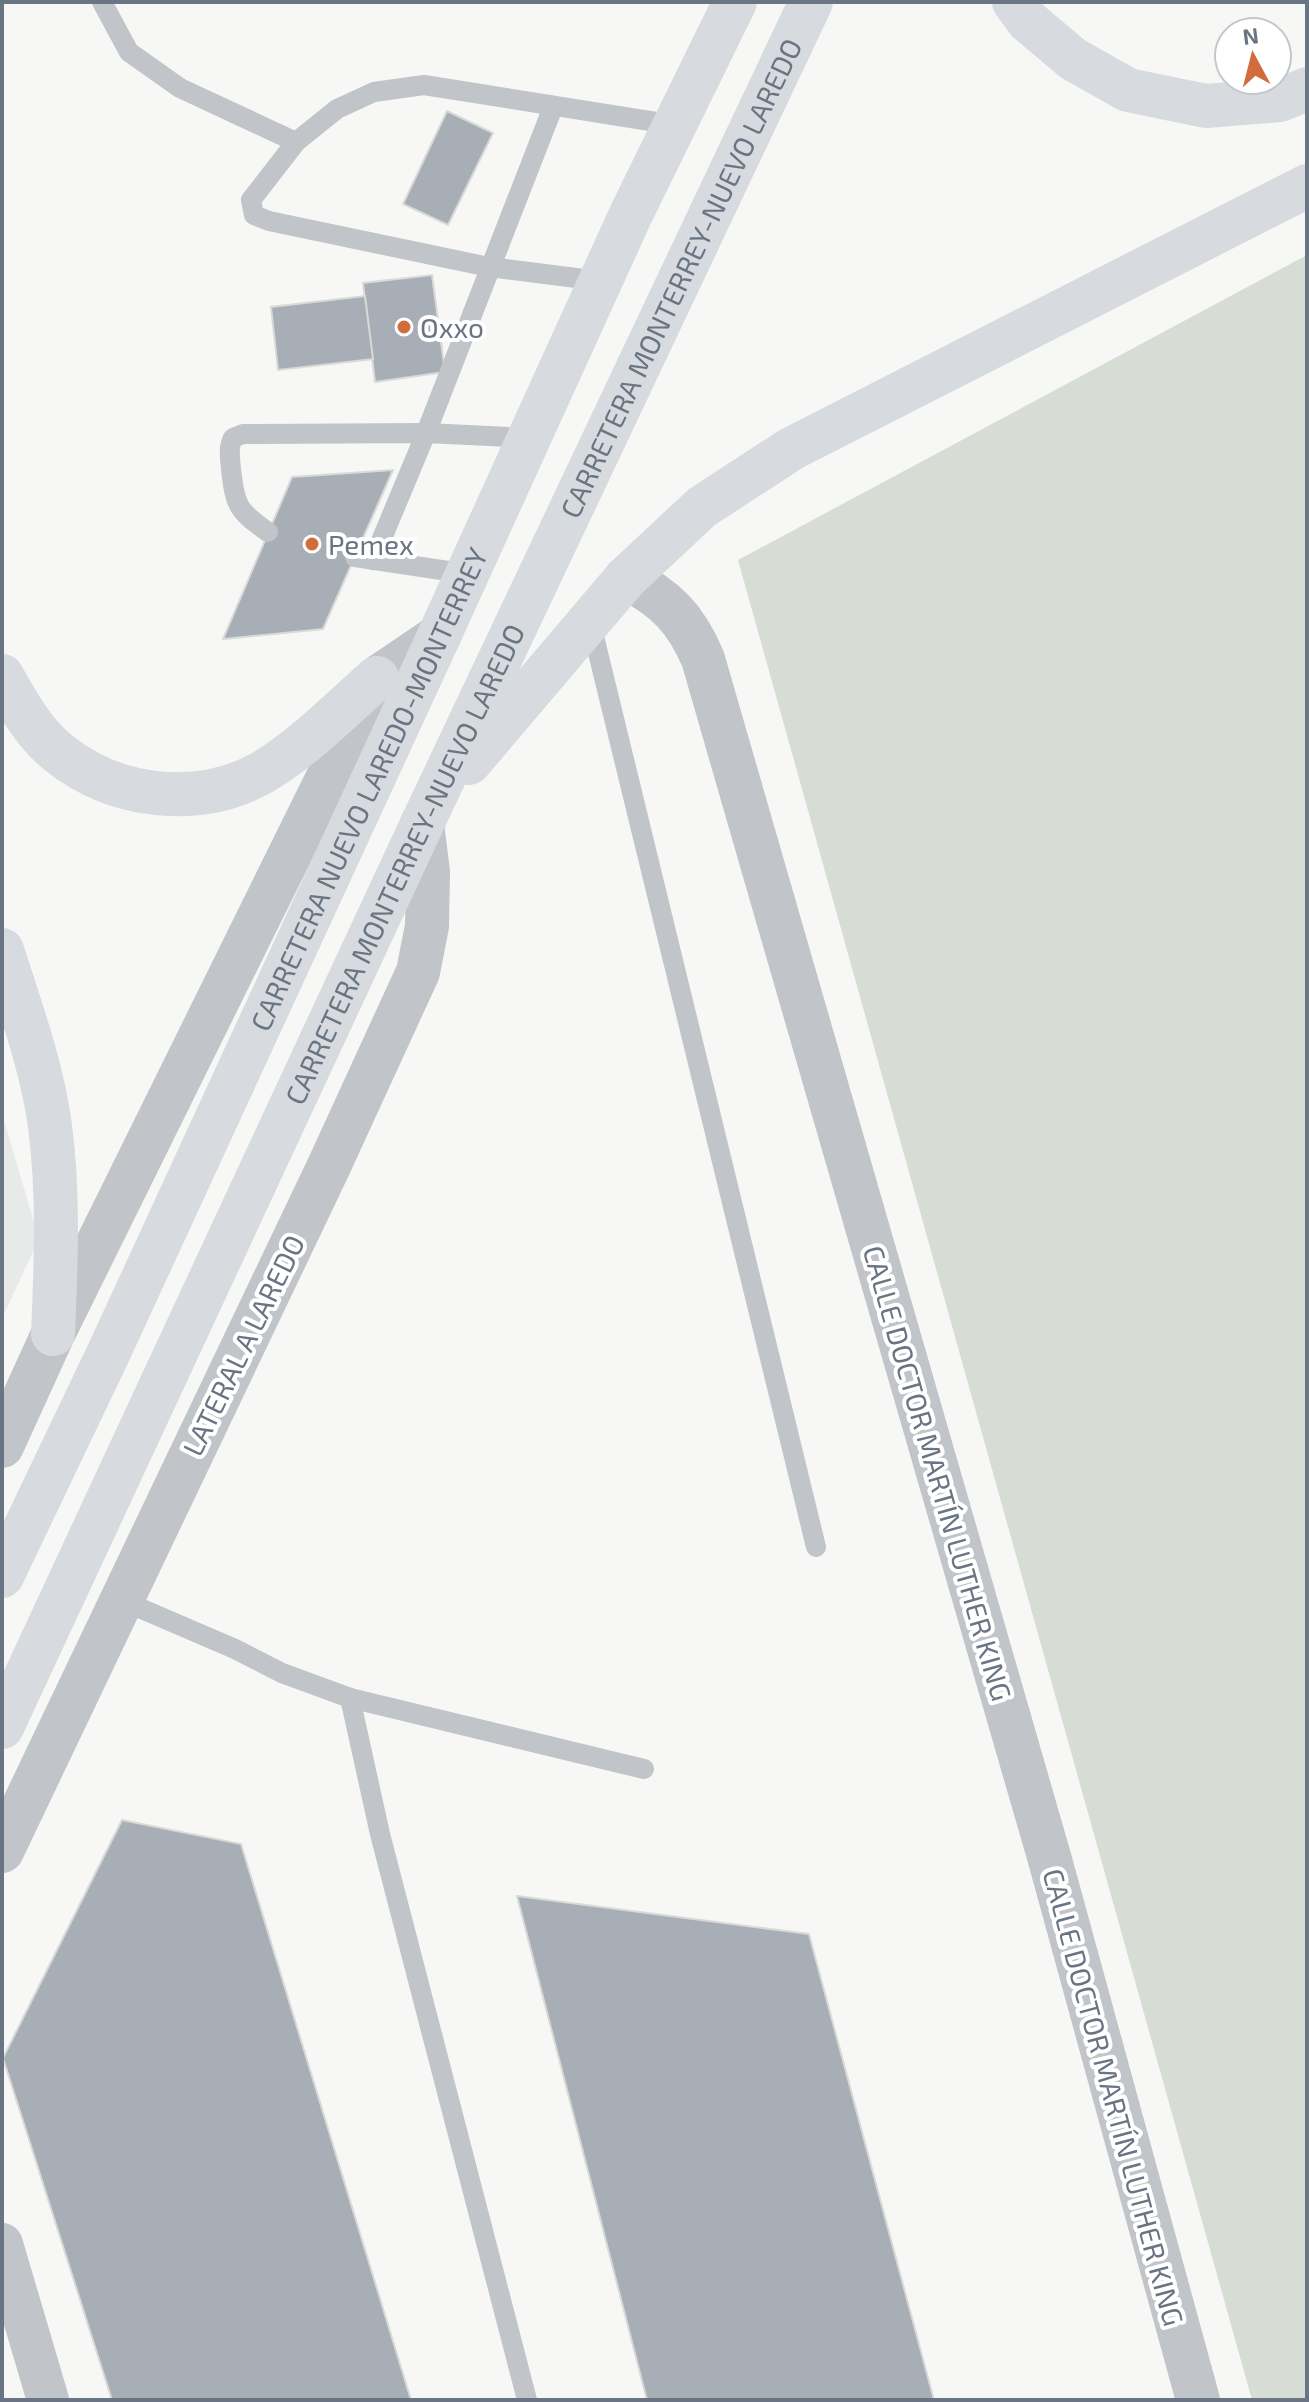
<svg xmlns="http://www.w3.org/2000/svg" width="1309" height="2402" viewBox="0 0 1309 2402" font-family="'Exo 2',sans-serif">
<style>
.built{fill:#e8e9e9}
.green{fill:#d7dcd5}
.building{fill:#a8aeb5;stroke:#d9d9d8;stroke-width:2}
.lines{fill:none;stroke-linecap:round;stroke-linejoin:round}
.service{stroke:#c1c4c8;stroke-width:20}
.minor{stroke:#c1c4c8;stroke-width:42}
.tertiary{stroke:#c1c4c8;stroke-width:44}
.trunk{stroke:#d7dade;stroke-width:44}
.poi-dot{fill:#d16d3c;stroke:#fff;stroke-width:3}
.labels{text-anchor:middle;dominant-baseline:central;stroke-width:8;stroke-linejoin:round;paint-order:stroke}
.street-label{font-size:28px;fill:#6a7583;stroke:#fff}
.poi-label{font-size:28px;fill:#6a7583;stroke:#fff;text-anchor:start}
</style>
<rect width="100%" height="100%" fill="#f7f8f5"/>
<!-- built -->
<polygon class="built" points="2,1114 39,1239 2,1318"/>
<!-- green -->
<polygon class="green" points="1307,255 1307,2400 1252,2400 738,560"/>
<!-- building -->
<g class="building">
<polygon points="447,111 493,133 448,225 403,204"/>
<polygon points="432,275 445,372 375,382 363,283"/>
<polygon points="365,296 373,359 278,370 271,307"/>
<polygon points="393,470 323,629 223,639 292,477"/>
<polygon points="122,1820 241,1844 411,2400 112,2400 3,2058"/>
<polygon points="517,1896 809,1934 934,2400 647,2400"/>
</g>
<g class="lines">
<!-- service -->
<g class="service">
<polyline points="102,2 129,52 180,88 296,142"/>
<polyline points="600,281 489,267 269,221 254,215 251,200 296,142 337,109 374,92 424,85 675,125"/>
<path d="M268,532C238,511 235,506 231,469C230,457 228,448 233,438L243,434L426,433L529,438"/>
<polyline points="355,557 468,574"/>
<polyline points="373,560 426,433 553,107"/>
<polyline points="590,620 816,1547"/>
<polyline points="121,1600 235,1649 282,1673 350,1698 380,1834 527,2400"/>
<polyline points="350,1698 644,1769"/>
</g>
<!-- minor -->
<polyline class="minor" points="2,2244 48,2400"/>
<!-- tertiary -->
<g class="tertiary">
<path d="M626,578C666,598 686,619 703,659L1050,1860L1198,2400"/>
<polyline points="2,1446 53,1334 377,678 439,636"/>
<polyline points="2,1851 328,1168 418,972 427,926 428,872 422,824"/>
</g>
<!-- trunk -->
<g class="trunk">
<polyline points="1014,2 1028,21 1073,59 1128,90 1206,106 1280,100 1307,89"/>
<path d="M2,676C18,704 34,734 60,754C117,799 200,808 263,772C305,747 340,710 377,678"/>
<polyline points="469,763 626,578 702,507 791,449 1307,186"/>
<path d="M2,950C20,1007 42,1066 50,1126C59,1195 56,1264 53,1334"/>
<path id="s1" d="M2,1576L108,1354L439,636L631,214L735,2"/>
<path id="s2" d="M2,1727L422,824L811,2"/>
</g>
</g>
<!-- markers -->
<g class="poi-dot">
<circle cx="404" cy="327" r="8"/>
<circle cx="312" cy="544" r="8"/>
</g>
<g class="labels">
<!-- street labels -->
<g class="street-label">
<text stroke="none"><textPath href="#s2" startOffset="1600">CARRETERA MONTERREY-NUEVO LAREDO</textPath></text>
<text stroke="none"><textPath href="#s1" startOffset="868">CARRETERA NUEVO LAREDO-MONTERREY</textPath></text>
<text stroke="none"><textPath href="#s2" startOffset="952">CARRETERA MONTERREY-NUEVO LAREDO</textPath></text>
<text transform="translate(243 1345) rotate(-64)">LATERAL A LAREDO</text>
<text transform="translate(938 1473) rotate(74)">CALLE DOCTOR MARTÍN LUTHER KING</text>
<text transform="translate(1114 2097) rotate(75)">CALLE DOCTOR MARTÍN LUTHER KING</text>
</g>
<!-- poi labels -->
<g class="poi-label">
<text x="420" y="327">Oxxo</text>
<text x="328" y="544">Pemex</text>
</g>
</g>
<!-- border -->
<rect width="1309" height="2402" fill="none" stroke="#6a7583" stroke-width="8"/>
<!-- north arrow -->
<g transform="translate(1253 56) rotate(353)"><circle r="38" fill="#ffffff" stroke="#c3c8cd" stroke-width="2"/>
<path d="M0-6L14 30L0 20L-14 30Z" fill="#d16d3c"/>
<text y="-12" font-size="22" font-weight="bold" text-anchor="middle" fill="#6a7583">N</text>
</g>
</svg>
